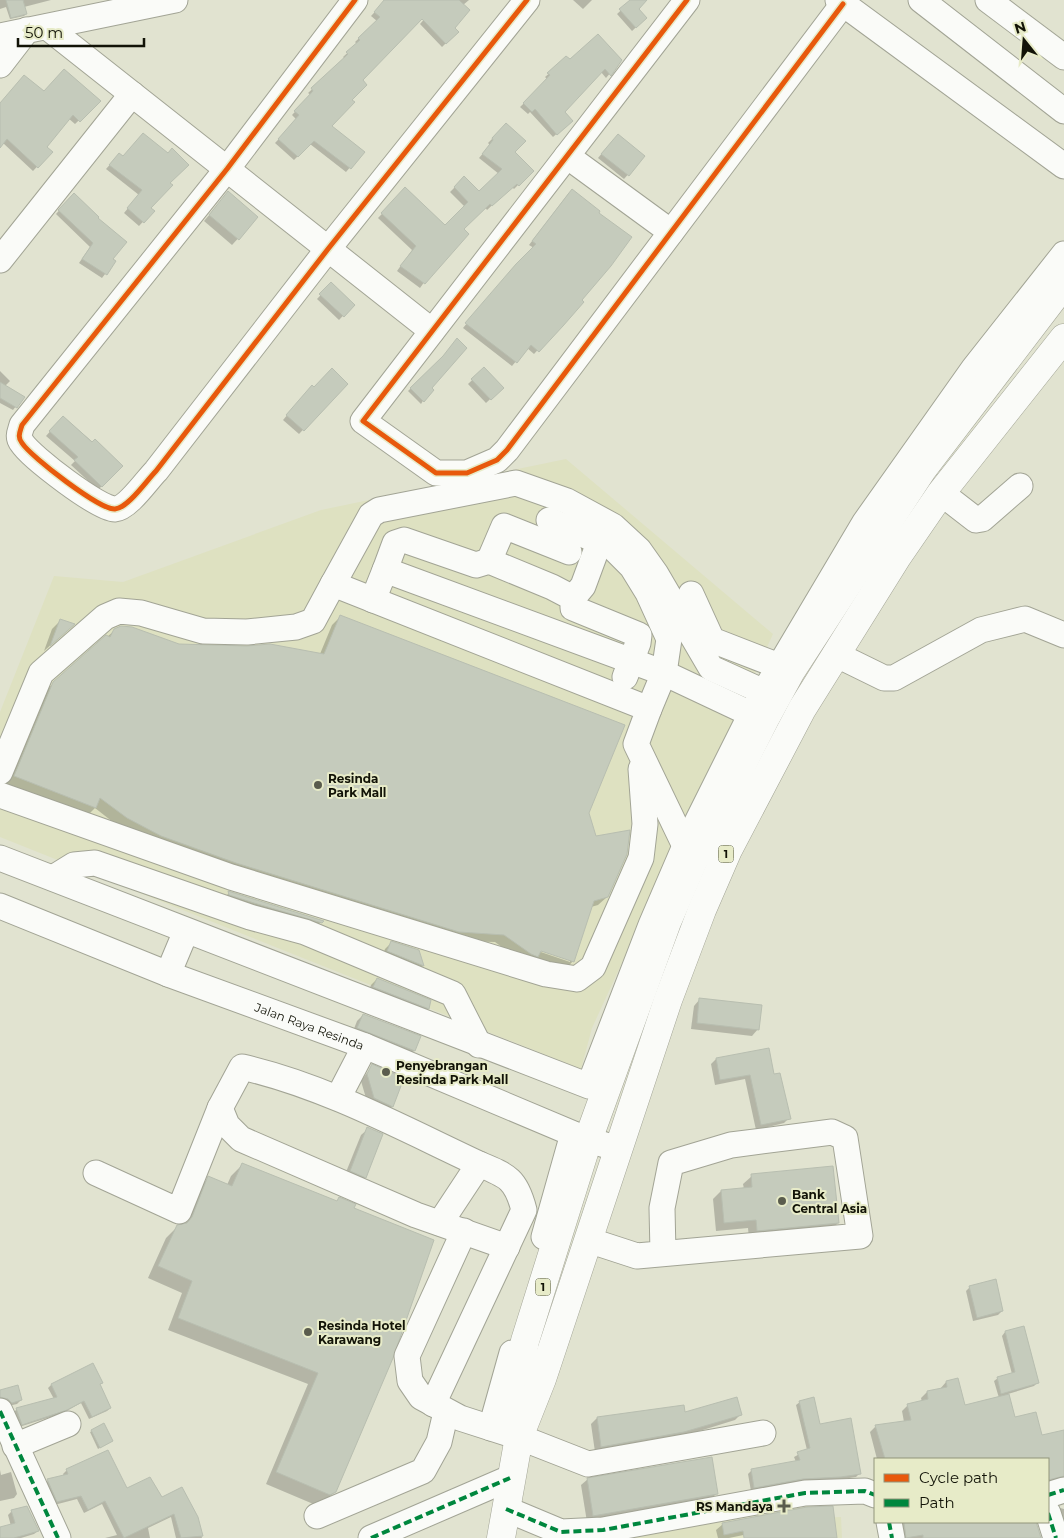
<svg xmlns="http://www.w3.org/2000/svg" width="1064" height="1538" viewBox="0 0 1064 1538" font-family="Montserrat,sans-serif">
<style>
.built{fill:#dee1c1}
.shadow{fill:#0003;fill-rule:evenodd}
.building{fill:#c5cbbc;stroke:#b8beb0}
.lines{fill:none;stroke-linecap:round;stroke-linejoin:round}
.minor-casing{stroke:#a2a495;stroke-width:27}
.major-casing{stroke:#a2a495;stroke-width:29}
.minor{stroke:#fafbf8;stroke-width:25}
.major{stroke:#fafbf8;stroke-width:28}
.quiet{stroke:#00873e;stroke-width:4;stroke-dasharray:8 4;stroke-linecap:butt}
.cycleway-casing{stroke:#e7ebc8;stroke-width:8}
.cycleway{stroke:#e8590c;stroke-width:5}
.poi-dot{fill:#5a5c4d;stroke:#e7ebc8;stroke-width:2}
.labels{text-anchor:middle;dominant-baseline:central;stroke-width:4;stroke-linejoin:round;paint-order:stroke}
.shield{fill:#e7ebc8;stroke:#525441;stroke-width:1}
.shield-label{font-size:11px;font-weight:bold;fill:#121307}
.poi-label{font-size:12px;font-weight:bold;fill:#121307;stroke:#e7ebc8;text-anchor:start}
.street-label{font-size:12px;fill:#121307;stroke:#e7ebc8}
</style>
<rect width="100%" height="100%" fill="#e1e3d0"/>
<!-- built -->
<g class="built">
<polygon points="566,459 773,634 592,1028 581,1069 0,837 0,712 54,576 123,582 321,510"/>
<polygon points="809,1495 817,1518 841,1517 842,1538 596,1538"/>
</g>
<!-- shadow -->
<g class="shadow">
<polygon points="0,0 51,0 24,7 26,14 24,16 10,19 6,7 0,9"/>
<polygon points="386,0 408,0 350,100 330,126 363,152 346,172 310,144 294,160 275,143 297,120 292,115 311,95 308,93 345,59 343,57 357,44 355,42 377,21 371,16"/>
<polygon points="441,0 469,0 463,5 453,28 457,32 442,47 420,24"/>
<polygon points="573,0 592,0 583,9"/>
<polygon points="632,0 646,0 637,9 646,18 632,31 617,14"/>
<polygon points="567,58 570,61 621,60 606,78 601,72 563,112 571,121 553,137 530,112 528,114 520,107 548,80 545,77"/>
<polygon points="43,92 99,101 75,124 68,118 45,147 51,152 33,171 3,143 0,146 0,106"/>
<polygon points="506,125 513,152 532,171 514,189 512,187 487,210 485,207 462,229 420,288 397,271 412,250 378,218 406,189 445,226 465,207 450,192 464,178 479,193 499,174 479,158 490,145 488,143"/>
<polygon points="614,139 644,156 624,179 598,158"/>
<polygon points="122,158 169,183 149,208 153,211 139,226 124,213 139,195 106,169 115,159"/>
<polygon points="228,193 257,218 232,245 204,221"/>
<polygon points="74,194 115,261 102,278 79,263 90,247 56,214"/>
<polygon points="568,194 580,300 582,302 534,354 527,348 512,366 463,328 512,269 534,248 529,245"/>
<polygon points="331,284 353,305 339,320 317,299"/>
<polygon points="441,360 431,388 421,404 408,391"/>
<polygon points="484,369 502,388 486,403 468,384"/>
<polygon points="0,371 10,381 5,386 23,397 13,410 0,403"/>
<polygon points="346,384 299,434 283,420 308,391"/>
<polygon points="63,417 121,466 98,490 71,465 75,461 46,436"/>
<path d="M341,616L587,813L607,897L598,905L591,907L573,961L565,970L522,962L495,942L456,941L118,826L95,808L87,816L6,785L45,691L115,630L179,645L320,654L332,625ZM536,948L570,959V962L535,950Z"/>
<polygon points="61,620 65,632 44,651 52,629"/>
<polygon points="229,893 322,921 312,931 221,901"/>
<polygon points="391,943 418,951 423,966 417,972 382,957 385,949"/>
<polygon points="377,979 428,1008 422,1014 368,993 371,985"/>
<polygon points="700,999 758,1029 752,1036 691,1029 694,1006"/>
<polygon points="363,1015 419,1037 414,1051 408,1057 352,1034 357,1021"/>
<polygon points="716,1059 773,1076 789,1118 784,1123 756,1130 745,1079 715,1085 711,1064"/>
<polygon points="372,1066 392,1107 386,1113 368,1105 361,1081"/>
<polygon points="368,1129 365,1177 359,1183 344,1177 361,1135"/>
<polygon points="242,1165 336,1202 339,1199 353,1209 335,1492 318,1506 266,1484 308,1384 168,1330 182,1293 148,1278 166,1238 178,1226 183,1225 197,1189 209,1178 227,1185 231,1176"/>
<polygon points="752,1176 838,1223 830,1231 749,1239 748,1228 716,1231 713,1199 721,1191 744,1189 743,1184"/>
<polygon points="970,1287 1002,1311 998,1315 973,1321 966,1291"/>
<polygon points="1005,1332 1037,1383 1034,1386 1008,1394 1014,1419 1041,1437 1064,1431 1064,1481 1048,1484 1048,1459 877,1459 870,1432 876,1426 904,1422 902,1411 908,1405 922,1402 921,1398 927,1392 940,1389 946,1382 964,1407 999,1398 994,1381 998,1378 1012,1374 1002,1336"/>
<polygon points="93,1365 102,1382 99,1385 110,1408 107,1411 89,1419 81,1403 63,1413 19,1427 14,1412 17,1409 54,1399 48,1388 51,1385"/>
<polygon points="0,1392 21,1400 17,1404 8,1406 0,1401"/>
<polygon points="800,1402 860,1473 856,1477 836,1480 751,1491 748,1474 752,1470 796,1462 794,1457 807,1450 796,1405"/>
<polygon points="684,1414 741,1414 735,1420 677,1438 595,1452 591,1424 597,1418"/>
<polygon points="104,1425 112,1441 98,1449 90,1432"/>
<polygon points="0,1470 1,1475 11,1472 17,1494 14,1498 0,1501"/>
<polygon points="67,1470 127,1490 162,1498 197,1517 202,1538 176,1538 171,1517 148,1528 150,1538 105,1538 117,1535 102,1504 84,1513 77,1499 54,1505 44,1484 48,1481 64,1476 63,1474"/>
<polygon points="588,1479 716,1494 710,1500 587,1522 581,1485"/>
<polygon points="832,1508 835,1538 783,1538 783,1527 729,1538 718,1538 716,1530 723,1524 807,1509"/>
<polygon points="1060,1508 1064,1509 1064,1538 1055,1514"/>
<polygon points="12,1511 38,1531 34,1534 21,1538 0,1538 0,1529 11,1526 8,1515"/>
<polygon points="895,1522 1034,1522 1040,1538 900,1538"/>
</g>
<!-- building -->
<g class="building">
<polygon points="6,0 23,0 27,14 11,18"/>
<polygon points="384,0 459,0 470,10 455,28 459,32 446,44 422,19 363,80 367,85 352,100 355,102 332,126 365,152 351,169 314,141 298,157 278,139 299,115 294,111 313,91 311,88 348,54 346,52 360,40 358,38 380,17 374,12"/>
<polygon points="630,0 647,0 639,9 647,18 636,28 619,9"/>
<polygon points="598,34 622,60 611,76 605,69 565,112 573,121 557,135 535,109 532,112 523,103 550,75 547,73 566,56 570,59"/>
<polygon points="64,69 101,101 80,122 73,115 47,147 53,152 38,168 7,139 0,148 0,103 24,75 44,91"/>
<polygon points="506,123 526,141 515,152 534,171 519,186 517,184 492,206 490,204 464,229 469,234 425,284 400,266 416,246 381,213 405,187 445,225 468,202 454,187 464,176 479,191 502,169 482,154 493,140 492,138"/>
<polygon points="143,133 168,153 172,148 189,165 170,183 173,185 151,208 155,211 144,223 127,208 142,190 109,165 119,153 123,156"/>
<polygon points="618,134 645,156 629,176 601,154"/>
<polygon points="572,189 600,211 599,213 632,237 611,266 582,300 584,302 563,326 539,352 531,345 517,363 465,323 516,264 536,244 532,241"/>
<polygon points="228,191 258,217 239,240 209,215"/>
<polygon points="74,193 99,217 98,218 127,242 113,259 116,261 107,275 82,259 93,243 58,210"/>
<polygon points="331,282 355,305 344,317 319,294"/>
<polygon points="457,338 467,348 432,388 434,390 424,402 410,388 443,356"/>
<polygon points="484,367 504,388 491,400 471,379"/>
<polygon points="332,368 348,384 304,431 286,415 312,385 314,387"/>
<polygon points="0,382 25,397 17,408 0,398"/>
<polygon points="63,416 92,442 95,439 123,466 102,487 74,460 78,457 49,431"/>
<polygon points="340,615 625,725 589,813 596,836 630,830 627,854 608,897 594,901 574,962 541,951 538,957 531,954 504,935 459,932 236,863 161,836 127,818 100,798 96,808 14,776 53,682 106,635 110,637 114,629 121,626 132,627 179,644 247,646 270,644 324,654"/>
<polygon points="60,619 75,624 50,646"/>
<polygon points="228,891 324,921 322,923 254,903 229,895"/>
<polygon points="391,941 419,950 424,966 387,951"/>
<polygon points="377,978 431,1000 429,1009 373,987"/>
<polygon points="699,998 762,1005 759,1030 697,1023"/>
<polygon points="363,1014 421,1036 415,1051 357,1028"/>
<polygon points="769,1048 774,1074 780,1073 791,1119 761,1125 750,1075 720,1080 716,1058"/>
<polygon points="372,1064 404,1078 393,1107 374,1098 367,1074"/>
<polygon points="367,1127 383,1134 366,1178 350,1171"/>
<polygon points="242,1163 337,1201 339,1197 356,1204 354,1208 434,1240 393,1358 336,1492 330,1495 276,1472 318,1373 178,1318 192,1281 158,1266 177,1225 187,1223 192,1217 208,1176 232,1186"/>
<polygon points="833,1166 839,1223 757,1231 756,1220 724,1223 721,1190 752,1187 751,1174"/>
<polygon points="996,1279 1003,1311 977,1318 969,1286"/>
<polygon points="1024,1326 1039,1383 1001,1394 997,1377 1015,1372 1005,1331"/>
<polygon points="93,1363 103,1383 100,1384 111,1408 92,1417 84,1401 67,1410 22,1425 16,1408 57,1397 51,1384"/>
<polygon points="958,1378 965,1405 1009,1394 1015,1417 1036,1412 1042,1435 1064,1430 1064,1476 1048,1480 1048,1459 885,1459 875,1425 911,1420 907,1404 928,1399 927,1391 947,1387 946,1381"/>
<polygon points="18,1385 22,1400 12,1403 8,1399 0,1397 0,1390"/>
<polygon points="737,1397 742,1415 684,1432 601,1447 597,1417 684,1405 685,1412"/>
<polygon points="814,1397 820,1424 851,1418 861,1474 841,1477 803,1479 754,1488 751,1469 800,1460 797,1452 810,1448 799,1401"/>
<polygon points="104,1423 113,1441 100,1448 91,1430"/>
<polygon points="108,1450 127,1488 150,1477 162,1497 182,1487 198,1517 203,1536 181,1538 174,1514 124,1538 105,1501 88,1510 81,1496 57,1502 47,1479 68,1474 66,1469"/>
<polygon points="712,1457 718,1494 593,1516 587,1478"/>
<polygon points="27,1506 39,1531 14,1538 0,1538 0,1527 15,1523 11,1510"/>
<polygon points="833,1506 837,1538 744,1538 743,1531 724,1535 722,1523 807,1507"/>
<polygon points="904,1522 1036,1522 1041,1538 923,1538 923,1535 906,1538"/>
</g>
<g class="lines">
<defs>
<g id="minor">
<path d="M355,0L227,169L22,425C20,432 17,437 22,443C31,457 100,510 115,509C128,508 147,480 156,471L328,249L527,0"/>
<polyline points="687,0 363,421 436,473 467,473 497,460 507,450 843,4"/>
<polyline points="838,0 1064,166"/>
<polyline points="921,0 1064,111"/>
<polyline points="988,0 1064,57"/>
<polyline points="47,27 432,331"/>
<polyline points="0,36 175,0"/>
<polyline points="0,65 27,30"/>
<polyline points="567,156 671,232"/>
<polyline points="0,260 132,94"/>
<polyline points="941,493 976,520 982,519 1020,486"/>
<polyline points="549,520 612,547 632,567 648,593 669,639 664,673 649,709"/>
<polyline points="489,561 504,526 569,552"/>
<polyline points="385,570 395,543 404,540 476,565 489,561 552,587 573,598 573,608 639,635 638,643 625,677"/>
<polyline points="333,584 371,515 379,510 516,483 567,501 613,526 639,550 656,574 711,668 764,692"/>
<polyline points="691,594 712,640 779,666"/>
<polyline points="573,598 583,586 600,540"/>
<polyline points="373,600 385,570 664,673 751,714"/>
<polyline points="835,654 884,678 894,678 981,630 1025,619 1064,635"/>
<polyline points="0,772 41,673 105,617 119,611 141,613 203,631 247,632 296,627 313,621 333,584 649,709 636,744 685,846"/>
<polyline points="0,795 231,877 546,974 577,979 593,967 641,858 645,824 641,769"/>
<polyline points="0,858 589,1086 651,925 685,846 751,714 865,522 974,368 1064,254"/>
<polyline points="53,878 74,865 95,863 250,917 305,932 453,994 479,1045"/>
<path id="s1" d="M0,906L168,974L365,1046L588,1140L619,1149"/>
<polyline points="168,974 186,931"/>
<polyline points="338,1098 365,1046"/>
<polyline points="220,1108 227,1125 241,1139 416,1215 507,1247"/>
<path d="M96,1173L179,1211L220,1108L242,1067C325,1086 402,1128 479,1164L440,1223"/>
<polyline points="464,1231 407,1356 410,1381 421,1397 460,1418 519,1437 588,1464 763,1433"/>
<polyline points="544,1237 573,1134"/>
<polyline points="588,1240 637,1256 860,1236 845,1138 832,1132 731,1145 671,1163 662,1208 663,1253"/>
<path d="M433,1404L524,1210C516,1179 508,1176 479,1164"/>
<polyline points="0,1411 58,1538"/>
<polyline points="491,1428 512,1353"/>
<polyline points="15,1446 68,1424"/>
<polyline points="1048,1495 1064,1490"/>
<polyline points="506,1509 561,1532 603,1530 805,1493 865,1491 875,1495"/>
<polyline points="1048,1513 1056,1538"/>
<polyline points="317,1516 423,1471 439,1442 446,1412"/>
<polyline points="889,1522 892,1538"/>
<polyline points="371,1538 510,1478"/>
</g>
<g id="major">
<polyline points="518,1427 517,1382 525,1341 588,1140 667,922 693,862 766,717 791,671 922,470 1064,284"/>
<polyline points="501,1538 519,1437 542,1379 668,1000 702,910 728,850 802,709 897,557 941,493 1064,338"/>
</g>
</defs>
<!-- minor casing -->
<use href="#minor" class="minor-casing"/>
<!-- major casing -->
<use href="#major" class="major-casing"/>
<!-- minor -->
<use href="#minor" class="minor"/>
<!-- major -->
<use href="#major" class="major"/>
<!-- quiet -->
<g class="quiet">
<polyline points="0,1411 58,1538"/>
<polyline points="1048,1495 1064,1490"/>
<polyline points="506,1509 561,1532 603,1530 805,1493 865,1491 875,1495"/>
<polyline points="1048,1513 1056,1538"/>
<polyline points="889,1522 892,1538"/>
<polyline points="371,1538 510,1478"/>
</g>
<defs>
<g id="cycleway">
<path d="M355,0L227,169L22,425C20,432 17,437 22,443C31,457 100,510 115,509C128,508 147,480 156,471L328,249L527,0"/>
<polyline points="687,0 363,421 436,473 467,473 497,460 507,450 843,4"/>
</g>
</defs>
<!-- cycleway casing -->
<use href="#cycleway" class="cycleway-casing"/>
<!-- cycleway -->
<use href="#cycleway" class="cycleway"/>
</g>
<!-- markers -->
<g class="poi-dot">
<circle cx="318" cy="785" r="5"/>
<circle cx="386" cy="1072" r="5"/>
<circle cx="782" cy="1201" r="5"/>
<circle cx="308" cy="1332" r="5"/>
<path d="M781.5 1498.5h5v5h5v5h-5v5h-5v-5h-5v-5h5z"/>
</g>
<g class="labels">
<!-- shield labels -->
<g class="shield">
<rect x="718.5" y="845.5" width="15" height="17" rx="4"/>
<rect x="535.5" y="1278.5" width="15" height="17" rx="4"/>
</g>
<g class="shield-label">
<text x="726" y="854">1</text>
<text x="543" y="1287">1</text>
</g>
<!-- poi labels -->
<g class="poi-label">
<text x="328" y="778">Resinda<tspan x="328" dy="14">Park Mall</tspan></text>
<text x="396" y="1065">Penyebrangan<tspan x="396" dy="14">Resinda Park Mall</tspan></text>
<text x="792" y="1194">Bank<tspan x="792" dy="14">Central Asia</tspan></text>
<text x="318" y="1325">Resinda Hotel<tspan x="318" dy="14">Karawang</tspan></text>
<text x="773" y="1506" text-anchor="end">RS Mandaya</text>
</g>
<!-- street labels -->
<g class="street-label">
<text stroke="none"><textPath href="#s1" startOffset="332">Jalan Raya Resinda</textPath></text>
</g>
</g>
<!-- legend -->
<rect x="874" y="1458" width="175" height="65" fill="#e7ebc8" stroke="#92957b"/>
<rect x="884" y="1474" width="25" height="8" fill="#e8590c" stroke="#92957b"/>
<text x="919" y="1483" font-size="15" fill="#121307">Cycle path</text>
<rect x="884" y="1499" width="25" height="8" fill="#00873e" stroke="#92957b"/>
<text x="919" y="1508" font-size="15" fill="#121307">Path</text>
<!-- north arrow -->
<g transform="translate(1024 40) rotate(343)" stroke="#e7ebc8" stroke-width="4" paint-order="stroke">
<path d="M0-4L9 19L0 12L-9 19Z" fill="#121307"/>
<text y="-8" font-size="14" font-weight="bold" text-anchor="middle" fill="#121307">N</text>
</g>
<!-- scale -->
<path d="M18 38v8h126v-8" fill="none" stroke="#121307" stroke-width="2.5"/>
<text x="25" y="38" font-size="15" fill="#121307" stroke="#e7ebc8" stroke-width="4" paint-order="stroke">50 m</text>
</svg>
